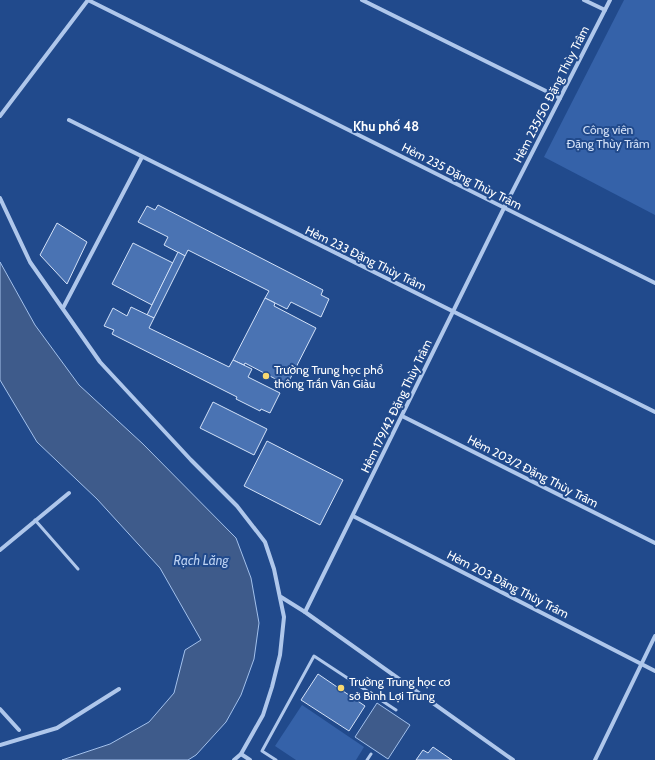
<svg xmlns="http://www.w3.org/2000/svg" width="655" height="760" viewBox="0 0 655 760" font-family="Cabin,sans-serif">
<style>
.green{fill:#3562a9}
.water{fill:#3e5b8b;stroke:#a3c1ec}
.building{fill:#4a73b3;stroke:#d4e2f8}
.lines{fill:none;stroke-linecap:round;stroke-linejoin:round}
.lane{stroke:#afc7eb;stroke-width:3}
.street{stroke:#afc7eb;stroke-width:4}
.poi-dot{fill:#f8d870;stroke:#214a8c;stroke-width:1.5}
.labels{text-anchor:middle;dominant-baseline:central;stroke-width:4;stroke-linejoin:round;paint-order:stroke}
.street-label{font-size:12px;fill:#fff;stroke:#214a8c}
.park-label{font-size:12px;fill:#d4e2f8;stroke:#214a8c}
.poi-label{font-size:12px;fill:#fff;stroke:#214a8c;text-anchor:start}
.neighbourhood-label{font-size:13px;font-weight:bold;fill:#fff;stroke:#214a8c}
.water-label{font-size:13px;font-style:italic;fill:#bbd1f2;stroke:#214a8c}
</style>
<rect width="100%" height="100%" fill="#214a8c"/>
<!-- green -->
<g class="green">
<polygon points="624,0 655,0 655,215 544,157"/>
<polygon points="302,705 364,747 356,760 296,760 275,746"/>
</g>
<!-- water -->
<g class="water">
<polygon points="0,262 35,325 79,385 143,444 236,538 251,578 259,623 254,659 241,695 226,722 196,755 188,760 62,760 110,744 149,722 174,693 185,650 201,640 160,568 97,499 37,442 0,380"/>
<polygon points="377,703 410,725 388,759 355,737"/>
</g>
<!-- building -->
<g class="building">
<polygon points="158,205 323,290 321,295 329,299 321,317 291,302 287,309 265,298 269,291 188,250 185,256 164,245 168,237 138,222 147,206 155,210"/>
<polygon points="57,223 87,242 67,284 40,255"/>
<polygon points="133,243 173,263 152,305 112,284"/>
<polygon points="178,252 185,256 154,318 147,315"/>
<polygon points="265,298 275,303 274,306 316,328 287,385 245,363 244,365 233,360"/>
<polygon points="131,307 154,318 149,328 229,367 233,360 252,369 248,377 280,393 270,413 261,409 260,411 236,399 237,397 112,334 114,330 104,326 113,308 127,316"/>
<polygon points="213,402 267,429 254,455 200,428"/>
<polygon points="267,441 343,480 320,525 244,486"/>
<polygon points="318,674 365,706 349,731 301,700"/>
<polygon points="433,747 452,760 416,760 423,750 428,753"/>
</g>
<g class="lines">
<!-- lane -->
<g class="lane">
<polyline points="35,520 78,569"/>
<polyline points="276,760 262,751 314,656 396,710"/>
<polyline points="367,760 371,754"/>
</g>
<!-- street -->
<g class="street">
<polyline points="88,0 655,283"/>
<polyline points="362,0 560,98"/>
<polyline points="584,0 605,10"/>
<polyline points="0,116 88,0"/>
<polyline points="69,120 655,412"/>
<polyline points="0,198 30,262 100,362 191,460 237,506 265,542 274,569 284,617 280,655 272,687 263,715 241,754 234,760"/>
<polyline points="63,308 142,157"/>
<polyline points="402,416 655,543"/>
<polyline points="353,516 655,671"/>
<polyline points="0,550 69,493"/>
<polyline points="281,597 305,612 513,760"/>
<polyline points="305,612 504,208 610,0"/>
<polyline points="0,709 19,730"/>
<polyline points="0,745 57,728 119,689"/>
<polyline points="241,754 250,760"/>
<polyline points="595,760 655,636"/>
</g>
</g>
<!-- markers -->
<g class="poi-dot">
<circle cx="266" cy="376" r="4"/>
<circle cx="341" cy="688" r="4"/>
</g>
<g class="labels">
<!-- street labels -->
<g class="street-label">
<text transform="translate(551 94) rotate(-63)">Hẻm 235/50 Đặng Thùy Trâm</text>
<text transform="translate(462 176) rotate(27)">Hẻm 235 Đặng Thùy Trâm</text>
<text transform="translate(366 258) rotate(26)">Hẻm 233 Đặng Thùy Trâm</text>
<text transform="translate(396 406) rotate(-64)">Hẻm 179/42 Đặng Thùy Trâm</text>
<text transform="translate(533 471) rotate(27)">Hẻm 203/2 Đặng Thùy Trâm</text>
<text transform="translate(508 584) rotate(27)">Hẻm 203 Đặng Thùy Trâm</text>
</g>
<!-- park labels -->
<g class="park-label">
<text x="608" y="129">Công viên<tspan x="608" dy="14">Đặng Thùy Trâm</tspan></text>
</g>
<!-- poi labels -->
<g class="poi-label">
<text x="274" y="369">Trường Trung học phổ<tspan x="274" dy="14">thông Trần Văn Giàu</tspan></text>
<text x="349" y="681">Trường Trung học cơ<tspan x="349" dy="14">sở Bình Lợi Trung</tspan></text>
</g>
<!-- neighbourhood labels -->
<g class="neighbourhood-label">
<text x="386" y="126">Khu phố 48</text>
</g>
<!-- water labels -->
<g class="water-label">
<text x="201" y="560">Rạch Lăng</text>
</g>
</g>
</svg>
